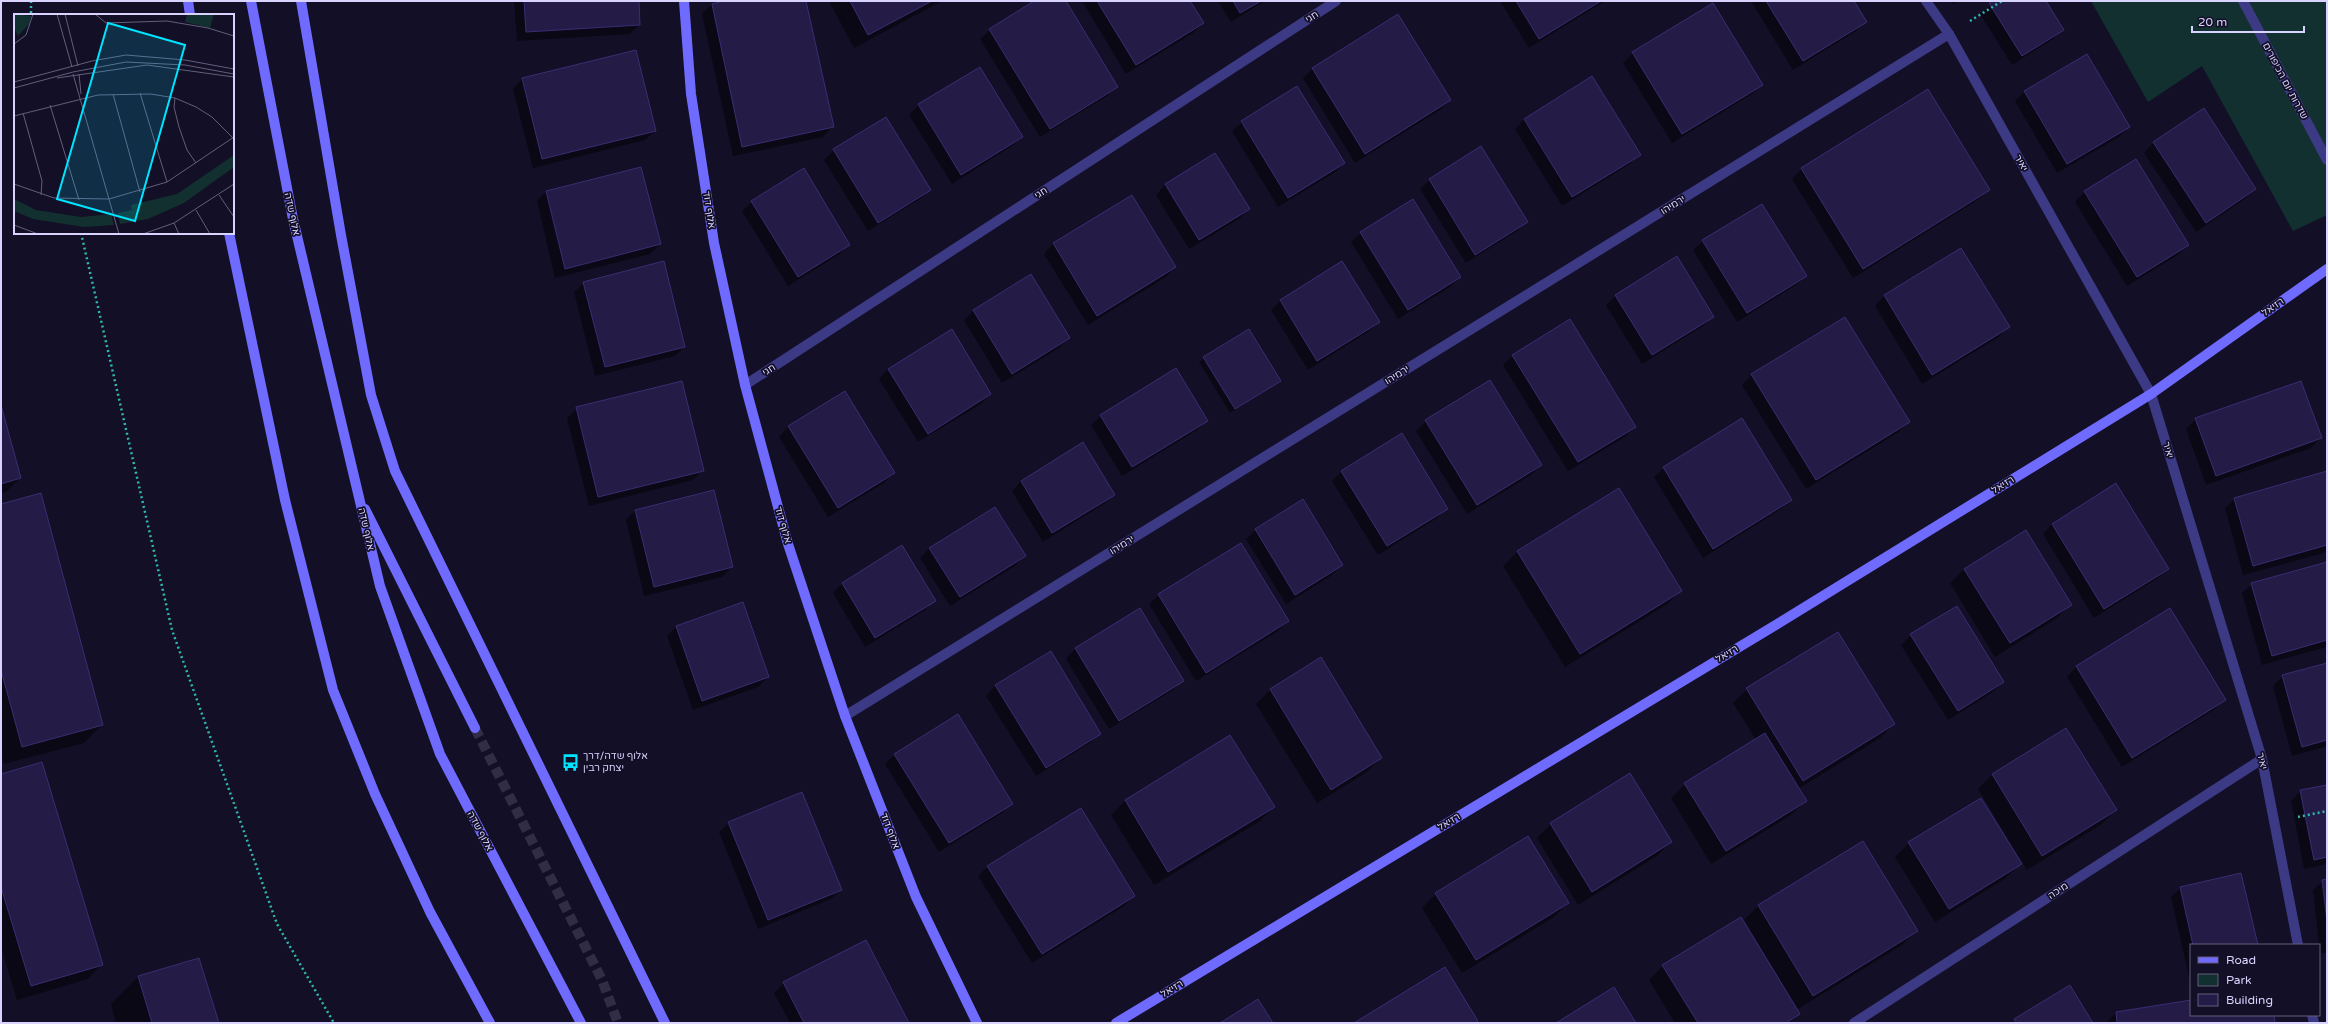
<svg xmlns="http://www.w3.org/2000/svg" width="2328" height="1024" viewBox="0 0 2328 1024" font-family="'Varela Round','Noto Sans Hebrew',sans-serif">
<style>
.green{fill:#12302f}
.shadow{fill:#0007}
.building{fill:#241b47;stroke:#3b2d73}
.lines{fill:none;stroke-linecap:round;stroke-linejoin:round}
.secondary-tunnel{stroke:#312d47;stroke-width:10;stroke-dasharray:10 5;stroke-linecap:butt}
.path{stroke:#2fb8b0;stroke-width:2.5;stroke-dasharray:2 3;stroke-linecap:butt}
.street{stroke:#3d3a85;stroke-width:10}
.secondary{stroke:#6f6bff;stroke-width:10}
.labels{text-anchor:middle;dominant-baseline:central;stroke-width:3.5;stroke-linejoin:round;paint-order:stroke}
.street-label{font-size:10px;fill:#d9d4ff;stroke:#130f26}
.poi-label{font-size:10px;fill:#d9d4ff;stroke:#130f26;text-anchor:start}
.inset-road{fill:none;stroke:#625e7d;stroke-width:1}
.view{fill:#00e5ff;fill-opacity:0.15;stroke:#00e5ff;stroke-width:2}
.inset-edge{fill:none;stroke:#d9d4ff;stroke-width:2}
</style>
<rect width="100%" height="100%" fill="#130f26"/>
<!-- green -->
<polygon class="green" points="2091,1 2327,1 2327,215 2293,231 2202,66 2148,102"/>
<!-- shadow -->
<g class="shadow">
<polygon points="514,1 638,1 639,25 630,34 517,41"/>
<polygon points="728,1 805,1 832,127 823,137 733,156 702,14 712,4"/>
<polygon points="829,1 942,1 854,48"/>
<polygon points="1036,1 1065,1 1117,86 1107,96 1040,137 980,39 990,30"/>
<polygon points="1082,1 1189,1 1203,23 1193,33 1126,74"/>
<polygon points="1218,1 1265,1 1231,22"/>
<polygon points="1500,1 1605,1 1529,48"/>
<polygon points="1751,1 1852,1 1865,22 1856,31 1793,70"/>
<polygon points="1951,1 1958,1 1953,4"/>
<polygon points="1995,1 2045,1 2063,29 2053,39 2012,65 1980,14"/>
<polygon points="1633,53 1761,85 1752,94 1672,143 1623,63"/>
<polygon points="979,68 1022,137 1012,146 952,184 909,115 919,105"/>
<polygon points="1313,68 1450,100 1440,110 1355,163 1303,78"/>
<polygon points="522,79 655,131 645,140 533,168 513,89"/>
<polygon points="2025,91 2129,127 2119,137 2057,173 2015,101"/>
<polygon points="2203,110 2255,189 2246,198 2196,232 2144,153 2153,143"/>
<polygon points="1524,119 1639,155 1630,164 1562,206 1515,129"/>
<polygon points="1242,122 1344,163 1334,173 1278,207 1232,131"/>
<polygon points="834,150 930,190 920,199 868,231 824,160"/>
<polygon points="1215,155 1248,209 1239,219 1189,249 1156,195 1165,185"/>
<polygon points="2135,160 2187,245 2178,255 2127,286 2075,202 2084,192"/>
<polygon points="1802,169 1989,190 1979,199 1853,278 1792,179"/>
<polygon points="1430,180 1526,222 1517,231 1466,263 1420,189"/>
<polygon points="546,192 660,244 650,254 555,278 537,201"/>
<polygon points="1131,196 1175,267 1166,277 1088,325 1044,254 1053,244"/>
<polygon points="752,202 849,244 840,254 788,286 742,211"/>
<polygon points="1361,233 1460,277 1450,287 1398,319 1351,242"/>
<polygon points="1703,241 1806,276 1796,285 1737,322 1693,250"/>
<polygon points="1961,249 2008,327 1999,337 1922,384 1875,306 1884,296"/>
<polygon points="584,283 684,347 675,356 595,376 574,292"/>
<polygon points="1616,296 1713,317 1703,326 1642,364 1606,305"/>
<polygon points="1281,300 1379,322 1369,331 1308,370 1271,310"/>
<polygon points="974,310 1069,338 1059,348 1002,383 964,320"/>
<polygon points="1513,355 1635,427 1625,437 1568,471 1503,365"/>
<polygon points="1204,358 1280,380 1230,413 1199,362"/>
<polygon points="888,369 990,394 981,404 918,442 879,379"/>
<polygon points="1752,375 1908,422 1899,432 1806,489 1742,385"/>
<polygon points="1490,381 1541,465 1531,475 1467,514 1416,431 1426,421"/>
<polygon points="845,393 894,473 884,483 828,517 779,437 788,427"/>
<polygon points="577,408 703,470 693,480 589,506 567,418"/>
<polygon points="1,409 20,478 6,492 1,493"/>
<polygon points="1101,416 1207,421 1197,430 1122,476 1091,425"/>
<polygon points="2196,419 2320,438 2311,448 2206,485 2186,429"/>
<polygon points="1402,434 1447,508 1437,518 1378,555 1332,481 1341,472"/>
<polygon points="1664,468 1791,499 1781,509 1703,558 1654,477"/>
<polygon points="2327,473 2327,552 2243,575 2225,508 2235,499"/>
<polygon points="1021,481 1113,495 1104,504 1043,542 1012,491"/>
<polygon points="1618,490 1681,591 1666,605 1565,667 1503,566 1517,552"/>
<polygon points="713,491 732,567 722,577 644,596 626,520 635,511"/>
<polygon points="1,505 102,725 84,743 4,764 1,753"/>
<polygon points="2052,524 2168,569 2158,578 2094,618 2043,534"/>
<polygon points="1256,530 1342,565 1332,575 1286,604 1246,539"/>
<polygon points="901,547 934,600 925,610 865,647 833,593 842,584"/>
<polygon points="929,548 1024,556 1015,566 950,606 920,558"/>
<polygon points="2327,563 2327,647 2262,665 2242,593 2252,584"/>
<polygon points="1964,569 2071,604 2057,618 1995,657 1950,583"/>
<polygon points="1159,595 1288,621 1278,631 1196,681 1149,604"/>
<polygon points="1140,609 1183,680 1173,690 1109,729 1066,659 1075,649"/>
<polygon points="2170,609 2225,699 2215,709 2122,767 2067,677 2076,667"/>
<polygon points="677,626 768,677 758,687 693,710 667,636"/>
<polygon points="1911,635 2003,682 1993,692 1948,720 1901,645"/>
<polygon points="1051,653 1100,733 1090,743 1036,776 986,696 995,686"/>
<polygon points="1320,659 1381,758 1367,772 1317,803 1256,704 1270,690"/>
<polygon points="2327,664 2327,746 2292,756 2273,686 2283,676"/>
<polygon points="1747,689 1894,724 1880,738 1798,789 1805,801 1791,815 1711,864 1671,798 1685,784 1756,740 1733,703"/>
<polygon points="958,715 1011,804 1002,813 939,852 885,764 894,755"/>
<polygon points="2066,730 2116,810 2102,824 2027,870 1978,789 1992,775"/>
<polygon points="1230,736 1274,807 1260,821 1154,885 1111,815 1125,801"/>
<polygon points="1,775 102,964 88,979 17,1000 1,947"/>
<polygon points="2327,786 2327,864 2304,869 2291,801 2300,791"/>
<polygon points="729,823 841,890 831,899 758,929 719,832"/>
<polygon points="1551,824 1671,842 1657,856 1578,905 1537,838"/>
<polygon points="1862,843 1916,931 1902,945 1798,1009 1744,920 1758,906"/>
<polygon points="1909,843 2020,864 2006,878 1935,922 1895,857"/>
<polygon points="988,866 1134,896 1124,906 1032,963 978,876"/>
<polygon points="2327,880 2327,953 2320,953 2313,890 2323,881"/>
<polygon points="2181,888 2257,945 2191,945 2191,986 2171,897"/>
<polygon points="1436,894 1568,903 1554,917 1462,973 1422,908"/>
<polygon points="198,959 218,1023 116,1023 111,1004 138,977"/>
<polygon points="1663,966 1799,1014 1790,1023 1675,1023 1649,980"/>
<polygon points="784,983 908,1023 790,1023 774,993"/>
<polygon points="2191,1001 2191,1015 2273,1015 2274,1023 2106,1023 2116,1013"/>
</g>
<!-- building -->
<g class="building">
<polygon points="524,1 639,1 640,25 526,32"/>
<polygon points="723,1 806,1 834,127 742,147 712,4"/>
<polygon points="850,1 932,1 868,35"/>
<polygon points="1034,1 1066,1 1118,87 1050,129 989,29"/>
<polygon points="1097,1 1190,1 1204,23 1136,65"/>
<polygon points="1233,1 1261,1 1240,13"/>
<polygon points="1516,1 1601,1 1539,39"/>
<polygon points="1766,1 1854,1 1867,22 1803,61"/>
<polygon points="1993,1 2046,1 2064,30 2022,56 1989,3"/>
<polygon points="1713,3 1763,85 1682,134 1632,52"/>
<polygon points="1398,14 1451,100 1365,154 1312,68"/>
<polygon points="636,50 656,131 542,159 522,78"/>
<polygon points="2087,54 2130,127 2067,164 2024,91"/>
<polygon points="980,67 1023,137 961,175 918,104"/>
<polygon points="1592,76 1641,155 1572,197 1524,119"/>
<polygon points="1297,86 1345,163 1288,198 1241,121"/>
<polygon points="1928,89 1990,190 1863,269 1801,168"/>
<polygon points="2204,108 2256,189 2206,223 2153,142"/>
<polygon points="886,117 931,190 878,223 833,149"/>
<polygon points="1481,146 1528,222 1475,255 1429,179"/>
<polygon points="1215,153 1250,209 1199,240 1165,184"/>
<polygon points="2136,159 2189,245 2137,277 2084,191"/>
<polygon points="641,167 661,244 565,269 546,191"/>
<polygon points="804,168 850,245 798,277 751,201"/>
<polygon points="1132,195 1176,267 1097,316 1053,243"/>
<polygon points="1413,199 1461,277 1408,310 1360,232"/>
<polygon points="1762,204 1807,276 1747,313 1702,240"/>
<polygon points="1961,248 2010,327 1932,375 1884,295"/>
<polygon points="1677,256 1714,317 1652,355 1615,295"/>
<polygon points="664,261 685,347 605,367 583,282"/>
<polygon points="1342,261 1380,322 1317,361 1280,300"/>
<polygon points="1031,274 1070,338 1012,374 973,310"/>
<polygon points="1845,317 1910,422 1816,480 1751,374"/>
<polygon points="1570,319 1636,427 1578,462 1512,355"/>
<polygon points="952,329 991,394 928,434 888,369"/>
<polygon points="1249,329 1281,381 1235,409 1203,357"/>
<polygon points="1176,368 1208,421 1132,467 1100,415"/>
<polygon points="1490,380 1542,465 1477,505 1425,420"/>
<polygon points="682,381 704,471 598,497 576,407"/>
<polygon points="2301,381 2322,438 2216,476 2195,418"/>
<polygon points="845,391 895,473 838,508 788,426"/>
<polygon points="1,405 21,478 1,484"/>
<polygon points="1742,418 1792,500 1713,549 1663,467"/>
<polygon points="1402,433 1448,509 1387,546 1341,471"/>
<polygon points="1083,442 1115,495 1052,533 1021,481"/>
<polygon points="2327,471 2327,545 2253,566 2234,498"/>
<polygon points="2116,483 2169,569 2104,609 2052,524"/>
<polygon points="1619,488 1682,591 1580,654 1517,551"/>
<polygon points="714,490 733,567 654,587 635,510"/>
<polygon points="41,493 103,725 22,747 1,670 1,504"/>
<polygon points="1303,499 1343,565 1295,595 1255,529"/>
<polygon points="995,507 1026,556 960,597 929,548"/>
<polygon points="2026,530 2072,605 2010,643 1964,569"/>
<polygon points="1241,543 1289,621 1206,673 1158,594"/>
<polygon points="902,545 936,601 875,638 842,583"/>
<polygon points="2327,562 2327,640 2272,656 2251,583"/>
<polygon points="743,602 769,677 702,701 676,626"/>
<polygon points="1957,606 2004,682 1958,711 1910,634"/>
<polygon points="1140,608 1184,681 1119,721 1075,648"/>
<polygon points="2170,608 2226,700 2132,758 2076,666"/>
<polygon points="1838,632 1895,724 1803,781 1746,688"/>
<polygon points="1051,651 1101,734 1046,768 995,685"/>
<polygon points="1321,657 1382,758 1331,790 1270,689"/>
<polygon points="2327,663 2327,740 2302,747 2282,675"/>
<polygon points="958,714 1013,804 949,843 894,754"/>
<polygon points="2066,728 2117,810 2042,856 1992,774"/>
<polygon points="1765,733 1807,801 1726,851 1684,783"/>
<polygon points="1230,735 1275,807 1168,872 1125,800"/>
<polygon points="42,762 103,965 31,986 1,887 1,774"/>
<polygon points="1630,773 1672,842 1592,892 1550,823"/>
<polygon points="2327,785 2327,857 2314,860 2300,790"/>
<polygon points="802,792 842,890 768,920 728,822"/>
<polygon points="1981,798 2022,864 1949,909 1908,842"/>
<polygon points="1081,808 1135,896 1042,954 987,866"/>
<polygon points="1528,836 1569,903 1476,960 1435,893"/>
<polygon points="1863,841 1918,931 1813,996 1758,905"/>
<polygon points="2241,873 2258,945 2193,945 2180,887"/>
<polygon points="2327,879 2327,921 2322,880"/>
<polygon points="1741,917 1800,1014 1786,1023 1698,1023 1662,965"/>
<polygon points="866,940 909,1023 804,1023 783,982"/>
<polygon points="199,958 219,1023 152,1023 138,976"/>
<polygon points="1445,967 1478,1021 1475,1023 1354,1023"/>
<polygon points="2070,985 2093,1023 2016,1023 2014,1019"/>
<polygon points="1614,987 1636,1023 1556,1023"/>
<polygon points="1258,999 1273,1023 1220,1023"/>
<polygon points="2191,1000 2191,1015 2274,1015 2275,1023 2117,1023 2116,1012"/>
</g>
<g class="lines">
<!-- secondary-tunnel -->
<polyline class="secondary-tunnel" points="475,728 602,980 618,1023"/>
<!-- path -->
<g class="path">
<polyline points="31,1 31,15"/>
<polyline points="1970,21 2002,1"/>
<polyline points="81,233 172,630 277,924 334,1023"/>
<polyline points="2298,817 2327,811"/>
</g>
<!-- street -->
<g class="street">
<polyline points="1926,1 1949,34 2151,394 2262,759 2298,945"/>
<polyline points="2243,1 2327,160"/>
<polyline points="745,385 1336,1"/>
<polyline points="845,716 1949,34"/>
<polyline points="2312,1015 2314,1023"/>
<polyline points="1854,1023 2262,759"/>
</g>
<!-- secondary -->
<g class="secondary">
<polyline points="188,1 190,15"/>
<polyline points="251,1 293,219 380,586 440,754 581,1023"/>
<polyline points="301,1 341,235 371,395 395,471 665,1023"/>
<polyline points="684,1 691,94 714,243 745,385 788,544 845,716 916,897 977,1023"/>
<polyline points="229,233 285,500 333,690 375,794 430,912 490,1023"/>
<polyline points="365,509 475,728"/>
<polyline points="1116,1023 1779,623 2151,394 2327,269"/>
</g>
</g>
<!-- icons -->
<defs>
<symbol id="bus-bare" viewBox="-9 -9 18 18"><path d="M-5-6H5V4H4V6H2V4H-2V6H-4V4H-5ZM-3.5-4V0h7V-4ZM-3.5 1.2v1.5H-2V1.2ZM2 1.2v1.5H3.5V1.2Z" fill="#00e5ff" stroke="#130f26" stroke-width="2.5" paint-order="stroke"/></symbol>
</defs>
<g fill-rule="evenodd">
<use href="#bus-bare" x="558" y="750" width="25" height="25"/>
</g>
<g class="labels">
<!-- street labels -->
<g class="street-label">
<text transform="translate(1312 17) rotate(-33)">חגי</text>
<text transform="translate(2285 81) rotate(62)">שדרות יום הכיפורים</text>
<text transform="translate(2021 163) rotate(61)">יאיר</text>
<text transform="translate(1041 193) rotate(-33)">חגי</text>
<text transform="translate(1673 205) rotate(-32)">ירמיהו</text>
<text transform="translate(709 210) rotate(81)">אלוף דוד</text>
<text transform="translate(292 214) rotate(78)">אלוף שדה</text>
<text transform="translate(2273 307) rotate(-35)">רזיאל</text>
<text transform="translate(769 370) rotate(-33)">חגי</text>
<text transform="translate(1397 375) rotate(-32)">ירמיהו</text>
<text transform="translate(2168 450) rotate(73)">יאיר</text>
<text transform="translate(2003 485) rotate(-32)">רזיאל</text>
<text transform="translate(783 525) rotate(74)">אלוף דוד</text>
<text transform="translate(366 529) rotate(77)">אלוף שדה</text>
<text transform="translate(1122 545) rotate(-32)">ירמיהו</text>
<text transform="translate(1727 654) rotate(-31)">רזיאל</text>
<text transform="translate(2262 761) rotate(76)">יאיר</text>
<text transform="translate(1449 822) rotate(-31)">רזיאל</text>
<text transform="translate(480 831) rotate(62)">אלוף שדה</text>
<text transform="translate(890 831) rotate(69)">אלוף דוד</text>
<text transform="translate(2058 891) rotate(-33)">מיכה</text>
<text transform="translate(1172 989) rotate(-31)">רזיאל</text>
</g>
<!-- poi labels -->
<g class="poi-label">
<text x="583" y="756">אלוף שדה/דרך<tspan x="583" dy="12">יצחק רבין</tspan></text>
</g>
</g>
<!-- overview -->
<g transform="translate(14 14)">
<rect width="220" height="220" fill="#130f26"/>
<path d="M0,0L17,2L15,10L4,22L0,14ZM173,0H200L196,14L171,8ZM220,141V153L170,189L134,205L106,210L104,199L118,196L117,191L163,180ZM0,185L22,196L67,203L97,200L100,211L70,213L19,205L0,197Z" fill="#12302f"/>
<path class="inset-road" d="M43,0L58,53M51,0L64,52M81,0L92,9L153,7L194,14L220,22M0,30L12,21L19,0M59,60L105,220M65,60L67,80M43,64L133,51L220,63M0,68L78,47L112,41L171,46L220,55M0,74L59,58L112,48L171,51L220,60M126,79L153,168M99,80L126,178M161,84L160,93L165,113L173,136L182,149M36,91L65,186M9,99L28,167L27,181M0,102L84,81L137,80L161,84L182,93L198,103L220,125M0,170L40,184L95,185L153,168L220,123M205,181L220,203M182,196L196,220M160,209L165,220M0,211L24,220M129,220L160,209L220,170"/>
<path class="view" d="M94,9L171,31L121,207L43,185Z"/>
<rect width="220" height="220" class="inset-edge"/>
</g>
<!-- border -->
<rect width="2328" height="1024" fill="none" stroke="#d9d4ff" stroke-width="4"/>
<!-- legend -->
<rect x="2190" y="944" width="130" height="72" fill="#130f26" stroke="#625e7d"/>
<rect x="2198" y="957" width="20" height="6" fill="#6f6bff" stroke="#625e7d"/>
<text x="2226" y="964" font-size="12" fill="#d9d4ff">Road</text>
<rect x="2198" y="974" width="20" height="12" fill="#12302f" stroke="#625e7d"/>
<text x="2226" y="984" font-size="12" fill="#d9d4ff">Park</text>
<rect x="2198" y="994" width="20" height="12" fill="#241b47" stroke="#625e7d"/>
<text x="2226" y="1004" font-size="12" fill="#d9d4ff">Building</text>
<!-- scale -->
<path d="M2192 26v6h112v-6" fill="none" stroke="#d9d4ff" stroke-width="2"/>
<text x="2198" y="26" font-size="12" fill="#d9d4ff" stroke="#130f26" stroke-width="3" paint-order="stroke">20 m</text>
</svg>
